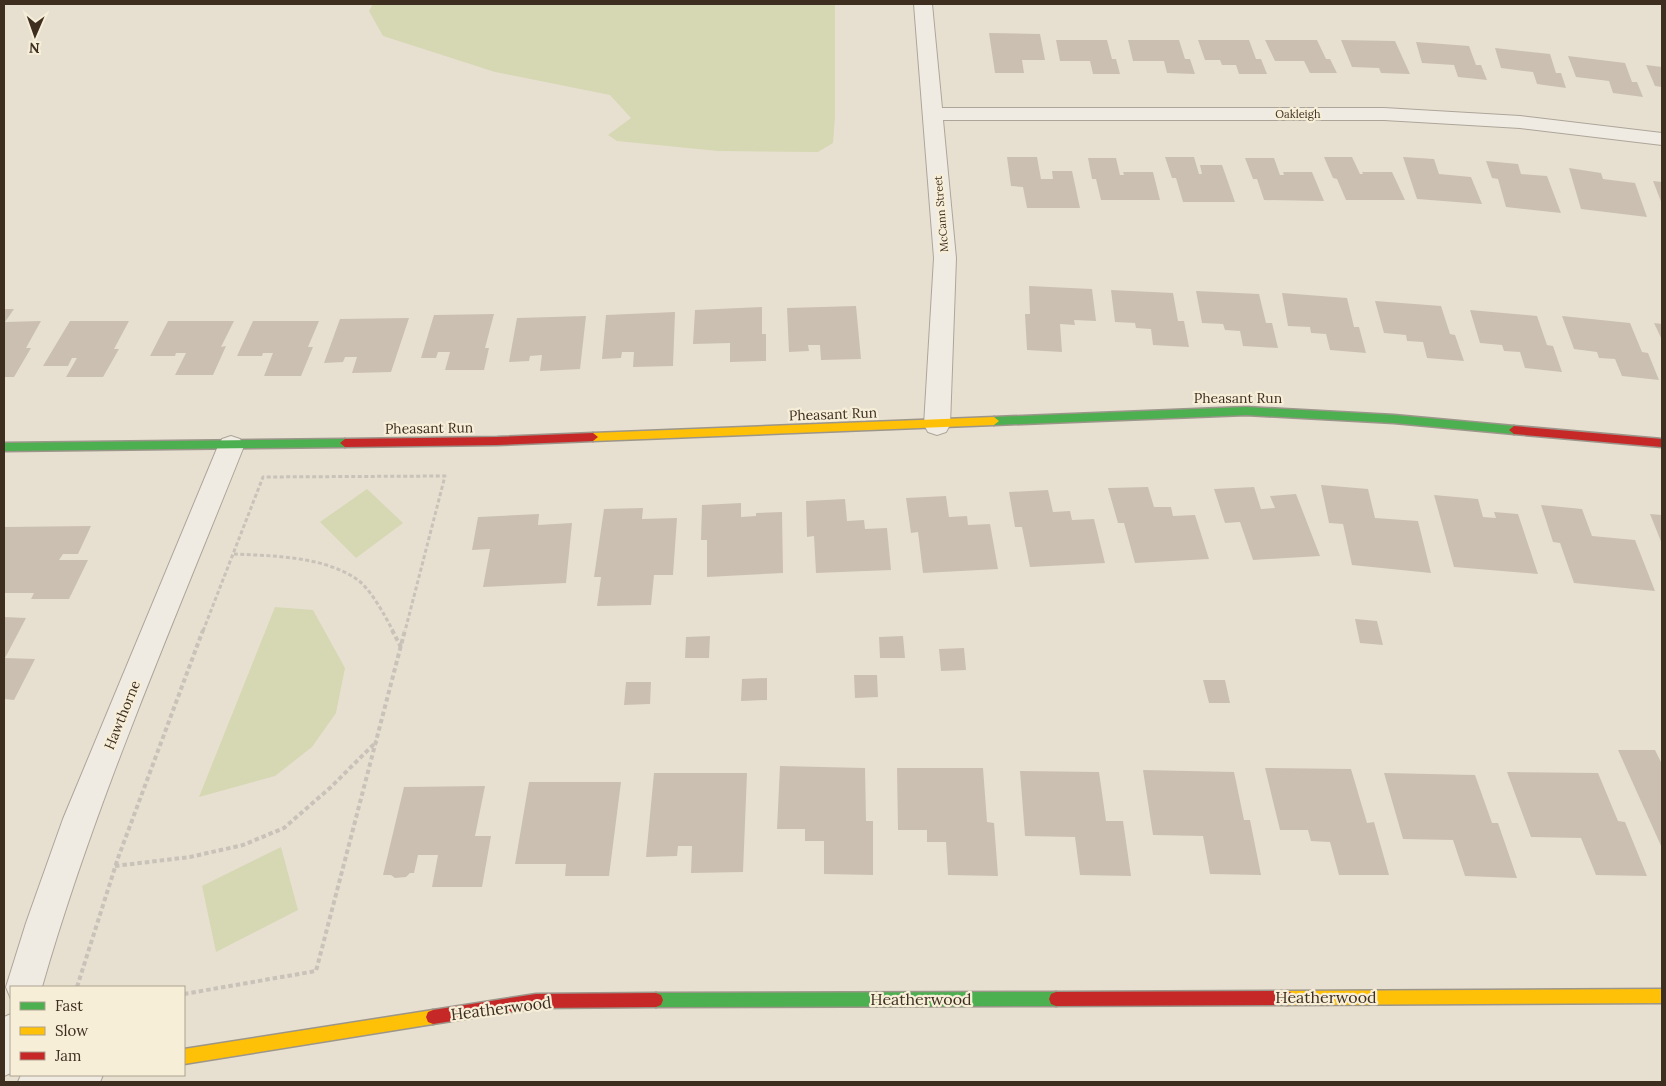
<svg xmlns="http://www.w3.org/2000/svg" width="1666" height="1086" viewBox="0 0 1666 1086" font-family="Lora,serif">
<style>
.green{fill:#d6d7b3}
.building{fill:#cbbfb2}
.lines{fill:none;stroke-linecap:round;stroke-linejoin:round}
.street-casing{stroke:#ada599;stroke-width:2}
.fast-casing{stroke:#9c958a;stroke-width:3}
.slow-casing{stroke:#9c958a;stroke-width:3}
.jam-casing{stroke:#9c958a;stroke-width:3}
.path-far1{stroke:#c8c2b9;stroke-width:3;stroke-dasharray:4 2.5;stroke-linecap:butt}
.path{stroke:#c8c2b9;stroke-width:4;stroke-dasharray:4.5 3;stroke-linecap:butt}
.street{fill:#efebe3;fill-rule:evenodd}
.fast{fill:#4caf50;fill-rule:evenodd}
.slow{fill:#ffc107;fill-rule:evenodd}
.jam{fill:#c62828;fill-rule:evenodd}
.labels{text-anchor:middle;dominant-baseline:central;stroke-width:4.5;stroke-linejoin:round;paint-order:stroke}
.far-street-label{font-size:11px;fill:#3d2e20;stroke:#f7eed8}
.street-label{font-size:14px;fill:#3d2e20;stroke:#f7eed8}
.near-street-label{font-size:16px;fill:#3d2e20;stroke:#f7eed8}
</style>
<rect width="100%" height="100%" fill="#e7e0d1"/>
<!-- green -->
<g class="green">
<polygon points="373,4 835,4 835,117 833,143 818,152 718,151 617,141 608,135 631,118 610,95 495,72 383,36 369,11"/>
<polygon points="367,489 403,523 356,558 320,522"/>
<polygon points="275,607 313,610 345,668 336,713 312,747 275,776 199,797"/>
<polygon points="281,847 298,910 216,952 202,886"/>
</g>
<!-- building -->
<g class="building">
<polygon points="989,33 1040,34 1045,60 1022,60 1024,73 995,73"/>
<polygon points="1056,40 1107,40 1112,59 1116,59 1120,74 1093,74 1090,61 1060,61"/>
<polygon points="1128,40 1179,40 1185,59 1190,59 1195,74 1167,73 1164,61 1133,61"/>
<polygon points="1198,40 1249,40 1256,59 1261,59 1267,74 1239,74 1236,65 1222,65 1220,60 1205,60"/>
<polygon points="1265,40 1317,40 1326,59 1330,59 1337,73 1310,73 1304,61 1275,61"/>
<polygon points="1341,40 1395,41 1410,74 1381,73 1379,68 1352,67"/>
<polygon points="1416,42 1469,46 1476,65 1481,65 1487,80 1458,77 1454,65 1422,63"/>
<polygon points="1495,48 1550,54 1556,73 1561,73 1566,88 1537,84 1533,72 1501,68"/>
<polygon points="1568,56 1625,63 1632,82 1637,82 1643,97 1613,93 1609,81 1576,77"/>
<polygon points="1646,65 1662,67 1662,87 1655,86"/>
<polygon points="1007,157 1037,157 1041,179 1053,179 1052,171 1072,171 1080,208 1027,208 1023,187 1011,186"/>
<polygon points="1165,157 1194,157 1199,174 1202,174 1200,165 1222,165 1235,202 1183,202 1176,178 1172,178"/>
<polygon points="1324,157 1352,157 1360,174 1363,174 1362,172 1392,172 1405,200 1346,200 1337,179 1333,178"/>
<polygon points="1403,157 1434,159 1439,174 1471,177 1482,204 1417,199"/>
<polygon points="1088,158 1116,158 1120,175 1124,175 1123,172 1153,172 1160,200 1101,200 1096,179 1092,179"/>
<polygon points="1245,158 1274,158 1280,175 1284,175 1283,172 1312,172 1324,201 1264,200 1257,179 1253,179"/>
<polygon points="1486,161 1518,164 1521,174 1547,176 1561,213 1506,207 1498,179 1492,178"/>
<polygon points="1569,168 1601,173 1603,179 1635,183 1647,217 1581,209"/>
<polygon points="1653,181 1662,182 1662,204"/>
<polygon points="1029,286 1092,289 1096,321 1074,320 1075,325 1060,324 1062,352 1027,350 1025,314 1030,314"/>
<polygon points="1111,290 1173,293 1178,321 1184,321 1189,347 1153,345 1151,329 1136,328 1135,323 1115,322"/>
<polygon points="1196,291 1259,294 1266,323 1272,323 1278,348 1243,346 1240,331 1225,330 1223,324 1202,323"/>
<polygon points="1282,293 1347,298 1354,327 1359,327 1366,353 1330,350 1326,334 1311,333 1310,327 1288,326"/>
<polygon points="1375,301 1441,306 1450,334 1455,335 1464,361 1427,358 1423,342 1407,341 1406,335 1384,333"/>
<polygon points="856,306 861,359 821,360 820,345 808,345 809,351 789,352 787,308"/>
<polygon points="762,307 762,334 766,334 766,361 730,362 730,343 693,344 695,310"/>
<polygon points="4,309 14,309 5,322 41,321 26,348 31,348 14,377 4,377"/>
<polygon points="1470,310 1537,316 1547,345 1553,346 1562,372 1525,368 1520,352 1504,351 1502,345 1480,343"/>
<polygon points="675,312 673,366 633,367 634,352 622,352 621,358 602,359 606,315"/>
<polygon points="494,314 485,348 489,348 484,370 445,370 450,352 438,352 436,358 421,358 434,315"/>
<polygon points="586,316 580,369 540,371 542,355 530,356 529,361 509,362 517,318"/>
<polygon points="1562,316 1630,323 1642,352 1648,353 1659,380 1622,376 1615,359 1599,358 1597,352 1574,349"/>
<polygon points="409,318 391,372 352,373 357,357 345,357 343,362 324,363 340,319"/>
<polygon points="70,321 129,321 114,349 119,349 103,377 66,377 77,358 72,358 68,366 43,366"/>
<polygon points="168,321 234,321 221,347 226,346 213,375 175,375 186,353 176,353 175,356 150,356"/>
<polygon points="253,321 319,321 308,347 313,347 301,376 264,376 273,353 263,353 262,356 237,356"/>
<polygon points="1654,323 1662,324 1662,340"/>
<polygon points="1321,485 1368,489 1375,518 1418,521 1431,573 1352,565 1343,524 1329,523"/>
<polygon points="1148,487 1154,507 1171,507 1173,516 1195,515 1209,559 1135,563 1124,523 1118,523 1108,488"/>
<polygon points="1254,487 1261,509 1275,508 1270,496 1296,494 1320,556 1253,560 1240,522 1225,523 1214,489"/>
<polygon points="1048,490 1053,512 1070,511 1072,520 1094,519 1105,563 1030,567 1022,527 1015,527 1009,492"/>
<polygon points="1434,495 1478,499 1483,517 1496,518 1494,512 1518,514 1538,574 1454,567"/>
<polygon points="946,496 949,517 967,516 968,525 990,524 998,569 923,573 918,532 911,533 906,498"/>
<polygon points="845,499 847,521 864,520 865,529 887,528 891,570 816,573 814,536 807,537 806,501"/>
<polygon points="741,503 741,517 756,516 756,513 782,512 783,573 707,577 707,540 701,540 702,505"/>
<polygon points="1541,505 1582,509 1592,536 1635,540 1655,591 1574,583 1560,543 1553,542"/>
<polygon points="643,508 642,519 677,518 673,575 654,575 651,605 597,606 601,577 594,577 604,509"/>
<polygon points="539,514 538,525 572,523 566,583 483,587 490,549 472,550 478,517"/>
<polygon points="1650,514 1662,515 1662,544"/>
<polygon points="91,526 78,554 63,554 59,560 88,560 69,599 31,599 34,593 4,593 4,527"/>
<polygon points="4,617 26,618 5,658 35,659 14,700 4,699"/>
<polygon points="1355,619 1377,621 1383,645 1360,643"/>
<polygon points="710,636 709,658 685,658 686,637"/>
<polygon points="903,636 905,658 880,658 879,637"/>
<polygon points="964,648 966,670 941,671 939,649"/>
<polygon points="854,675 877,675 878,697 855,698"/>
<polygon points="767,678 767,700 741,701 742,679"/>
<polygon points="1203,680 1225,680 1230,703 1209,703"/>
<polygon points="626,682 651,682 650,704 624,705"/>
<polygon points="1618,750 1655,750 1662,764 1662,848"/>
<polygon points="780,766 865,768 866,821 873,821 873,875 824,874 824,841 805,841 805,829 777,829"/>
<polygon points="897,768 983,768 987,822 994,823 998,876 948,875 946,842 927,842 927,830 898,830"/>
<polygon points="1265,768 1351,769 1367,823 1374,822 1389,875 1339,875 1330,842 1311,841 1308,830 1280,830"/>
<polygon points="1143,770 1234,772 1244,820 1250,820 1261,875 1210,874 1203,836 1153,835"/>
<polygon points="1020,771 1099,772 1106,821 1123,821 1131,876 1080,875 1075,837 1025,836"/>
<polygon points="1507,772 1598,773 1618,821 1625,822 1647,876 1596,875 1581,838 1531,837"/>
<polygon points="654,773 747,773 743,872 691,873 692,846 678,846 677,856 646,857"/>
<polygon points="1384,773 1475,775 1492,823 1498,823 1517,878 1465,876 1453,840 1403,839"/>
<polygon points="529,782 621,782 609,876 565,876 566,864 515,864"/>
<polygon points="485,786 475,836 491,836 482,887 432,887 438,855 418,855 414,873 410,873 406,877 395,878 391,875 383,875 404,787"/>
</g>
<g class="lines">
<defs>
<g id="street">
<polygon points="914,4 932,4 942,108 1384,108 1520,116 1662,133 1662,145 1520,128 1384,120 943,120 956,258 950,425 946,432 937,435 928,432 924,425 934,258"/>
<path d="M231,436L240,439L244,446C173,625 95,802 42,987H11V999L6,987L26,923L63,819L218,446L222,439Z"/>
<polygon points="11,1014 11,1073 4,1076 4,1017"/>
<polygon points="21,1075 103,1075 100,1082 18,1082"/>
</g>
<g id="fast">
<polygon points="1246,407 1394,415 1514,426 1519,430 1514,434 1394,423 1246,415 994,425 989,421 994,417"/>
<polygon points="345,439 350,443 345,447 4,451 4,443"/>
<polygon points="1056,992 1061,994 1063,999 1061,1004 1056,1006 656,1007 651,1005 649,1000 651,995 656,993"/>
</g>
<g id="slow">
<polygon points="994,417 999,421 994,425 593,441 588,437 593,433"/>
<polygon points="1662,989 1662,1003 1287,1005 1282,1003 1280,998 1282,993 1287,991"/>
<polygon points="433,1010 438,1012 440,1017 438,1022 433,1024 184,1064 184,1049"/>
</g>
<g id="jam">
<polygon points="1514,426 1662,439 1662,447 1514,434 1509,430"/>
<polygon points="593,433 598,437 593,441 497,445 345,447 340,443 345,439 497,437"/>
<polygon points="1287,991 1292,993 1294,998 1292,1003 1287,1005 1056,1006 1051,1004 1049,999 1051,994 1056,992"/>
<polygon points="656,993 661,995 663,1000 661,1005 656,1007 536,1008 433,1024 428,1022 426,1017 428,1012 433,1010 536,994"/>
</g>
</defs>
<!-- street casing -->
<use href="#street" class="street-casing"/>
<!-- fast casing -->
<use href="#fast" class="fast-casing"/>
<!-- slow casing -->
<use href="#slow" class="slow-casing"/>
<!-- jam casing -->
<use href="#jam" class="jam-casing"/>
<!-- path-far1 -->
<g class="path-far1">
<path d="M234,554C273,556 321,556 355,578C370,587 385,616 393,631"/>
<polyline points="203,631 263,477 445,476 405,631"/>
</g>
<!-- path -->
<g class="path">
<polyline points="392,630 401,647"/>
<polyline points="115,866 190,857 243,845 284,828 331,787 377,741"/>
<polyline points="77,987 118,858 203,630"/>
<polyline points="184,994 316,971 405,630"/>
</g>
<!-- street -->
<use href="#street" class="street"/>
<!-- fast -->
<use href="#fast" class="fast"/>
<!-- slow -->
<use href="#slow" class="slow"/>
<!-- jam -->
<use href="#jam" class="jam"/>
</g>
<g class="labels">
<!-- far-street labels -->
<g class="far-street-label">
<text x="1298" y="114">Oakleigh</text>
<text transform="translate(941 214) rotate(-95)">McCann Street</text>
</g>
<!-- street labels -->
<g class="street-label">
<text x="1238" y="398">Pheasant Run</text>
<text transform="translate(833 414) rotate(-2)">Pheasant Run</text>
<text transform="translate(429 428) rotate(-1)">Pheasant Run</text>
<text transform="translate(122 715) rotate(-68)">Hawthorne</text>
</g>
<!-- near-street labels -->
<g class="near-street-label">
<text x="1326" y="997">Heatherwood</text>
<text x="921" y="999">Heatherwood</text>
<text transform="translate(501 1008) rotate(-7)">Heatherwood</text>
</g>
</g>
<!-- border -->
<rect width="1666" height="1086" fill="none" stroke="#3d2e20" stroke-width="10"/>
<!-- legend -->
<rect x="10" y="986" width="175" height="90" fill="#f7eed8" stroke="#ada18e"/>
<rect x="20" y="1002" width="25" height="8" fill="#4caf50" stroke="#ada18e"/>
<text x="55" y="1011" font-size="15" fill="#3d2e20">Fast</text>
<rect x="20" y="1027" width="25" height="8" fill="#ffc107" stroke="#ada18e"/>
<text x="55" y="1036" font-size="15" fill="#3d2e20">Slow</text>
<rect x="20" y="1052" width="25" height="8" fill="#c62828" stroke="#ada18e"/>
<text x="55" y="1061" font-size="15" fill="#3d2e20">Jam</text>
<!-- north arrow -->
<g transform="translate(35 35) rotate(182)" stroke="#f7eed8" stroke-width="4" paint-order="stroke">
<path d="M0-4L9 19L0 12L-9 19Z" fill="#3d2e20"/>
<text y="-8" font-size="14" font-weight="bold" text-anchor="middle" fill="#3d2e20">N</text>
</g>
</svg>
